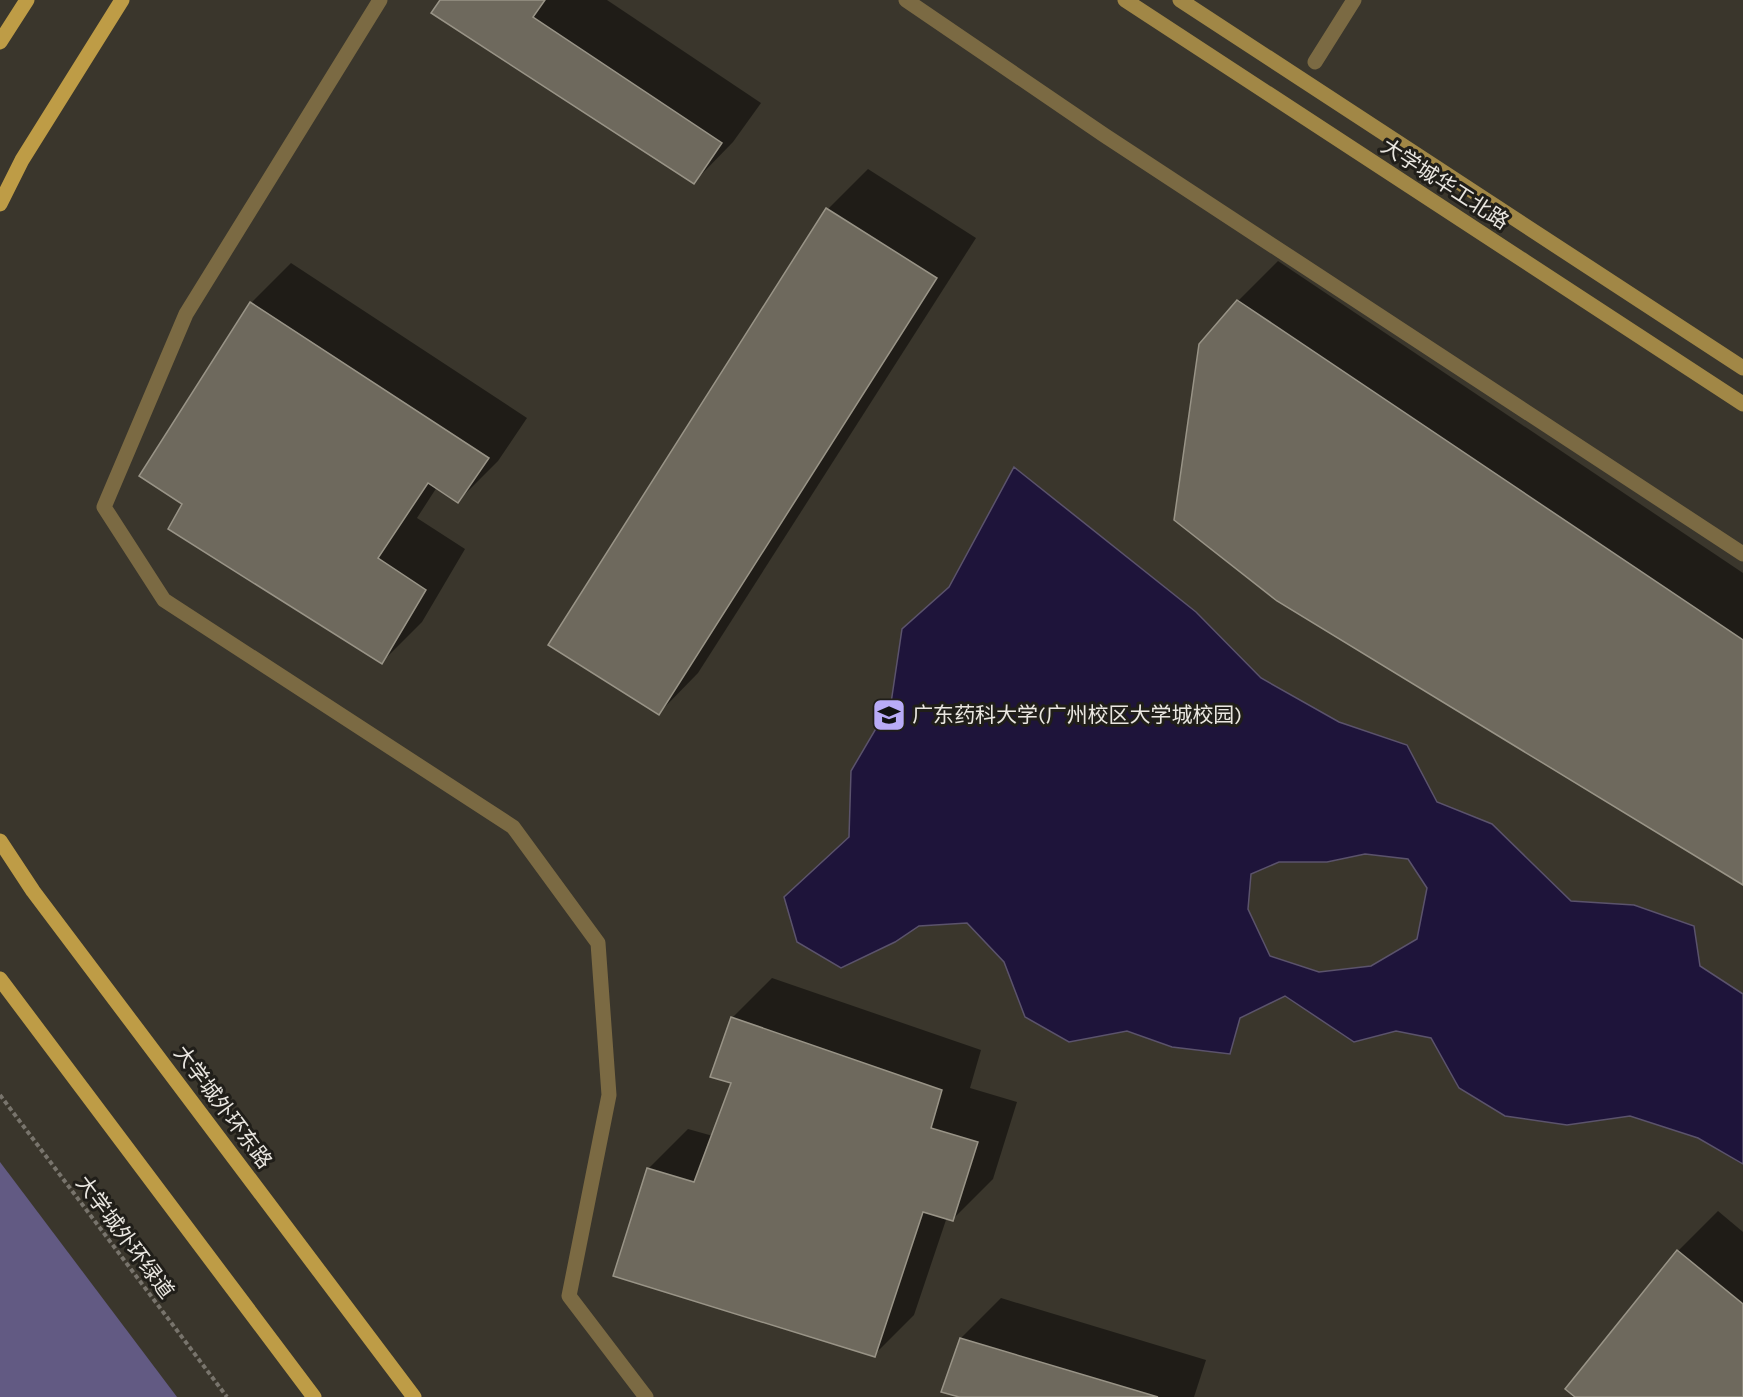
<svg xmlns="http://www.w3.org/2000/svg" width="1743" height="1397" viewBox="0 0 1743 1397" font-family="Karla,'Noto Sans SC',sans-serif">
<style>
.green{fill:#625a83}
.water{fill:#1e143a;stroke:#5b536c;stroke-width:1.5;fill-rule:evenodd}
.shadow{fill:#0007}
.building{fill:#6e695d;stroke:#999487;stroke-width:1.5}
.lines{fill:none;stroke-linecap:round;stroke-linejoin:round}
.path{stroke:#78746c;stroke-width:4;stroke-dasharray:4.5 3;stroke-linecap:butt}
.lane{stroke:#7b6a43;stroke-width:15}
.street{stroke:#7b6a43;stroke-width:15}
.secondary{stroke:#a18746;stroke-width:15}
.primary{stroke:#be9c46;stroke-width:15}
.labels{text-anchor:middle;dominant-baseline:central;stroke-width:6;stroke-linejoin:round;paint-order:stroke}
.street-label{font-size:21px;fill:#e9e6e0;stroke:#201e19}
.poi-label{font-size:21px;fill:#e9e6e0;stroke:#201e19;text-anchor:start}
</style>
<rect width="100%" height="100%" fill="#3a362c"/>
<!-- green -->
<polygon class="green" points="0,1162 177,1397 0,1397"/>
<!-- water -->
<path class="water" d="M1014,467L1196,612L1261,678L1339,722L1407,745L1437,802L1492,824L1571,901L1634,905L1694,926L1700,966L1743,994V1164L1698,1138L1630,1116L1567,1125L1505,1116L1459,1088L1431,1038L1396,1031L1354,1042L1285,996L1240,1018L1230,1054L1172,1047L1127,1031L1069,1042L1025,1017L1004,962L967,923L919,926L895,942L841,968L797,942L784,897L849,837L851,771L891,703L902,629L949,587ZM1365,854L1408,859L1427,888L1417,939L1371,966L1319,972L1270,956L1248,909L1251,874L1279,862H1327Z"/>
<!-- shadow -->
<g class="shadow">
<polygon points="442,0 607,0 761,103 733,142 694,182"/>
<polygon points="868,169 976,238 698,673 659,713 550,644 828,209"/>
<polygon points="1278,261 1743,573 1743,884 1238,301"/>
<polygon points="291,263 527,418 498,461 458,501 437,487 417,518 465,549 422,622 382,662 184,503 251,303"/>
<polygon points="772,978 981,1050 970,1088 1017,1102 993,1179 953,1219 947,1217 914,1315 874,1355 648,1169 688,1129 713,1136 733,1082 732,1018"/>
<polygon points="1718,1211 1743,1232 1743,1397 1577,1397 1678,1251"/>
<polygon points="1001,1298 1206,1360 1194,1397 962,1397 961,1338"/>
</g>
<!-- building -->
<g class="building">
<polygon points="440,0 545,0 533,17 722,143 694,184 431,13"/>
<polygon points="826,208 937,278 659,715 548,645"/>
<polygon points="1237,300 1743,640 1743,885 1277,601 1174,520 1199,344"/>
<polygon points="250,302 489,458 458,503 428,483 378,558 426,590 382,664 168,529 182,504 139,476"/>
<polygon points="731,1017 942,1090 931,1128 978,1142 953,1221 923,1212 875,1357 613,1276 647,1168 694,1182 731,1083 710,1077"/>
<polygon points="1677,1250 1743,1304 1743,1397 1575,1397 1565,1389"/>
<polygon points="960,1338 1158,1397 959,1397 941,1392"/>
</g>
<g class="lines">
<!-- path -->
<polyline class="path" points="0,1095 227,1397"/>
<!-- lane -->
<g class="lane">
<polyline points="380,0 186,314 104,507 164,600 513,827 598,943 609,1095 569,1296 646,1397"/>
<polyline points="906,0 1104,135 1743,554"/>
</g>
<!-- street -->
<polyline class="street" points="1315,62 1354,0"/>
<!-- secondary -->
<g class="secondary">
<polyline points="1125,0 1743,404"/>
<polyline points="1180,0 1743,368"/>
</g>
<!-- primary -->
<g class="primary">
<polyline points="0,42 27,0"/>
<polyline points="0,204 22,160 122,0"/>
<polyline points="0,841 33,891 414,1397"/>
<polyline points="0,979 314,1397"/>
</g>
</g>
<!-- icons -->
<defs>
<symbol id="university-square" viewBox="-11 -11 22 22"><rect x="-9" y="-9" width="18" height="18" rx="4" fill="#b9abf7" stroke="#201e19"/><path d="M0-5L7-2L0 1L-7-2ZM-4 1L0 2.5L4 1V4Q0 6-4 4Z" fill="#111"/></symbol>
</defs>
<g fill-rule="evenodd">
<use href="#university-square" x="870" y="696" width="38" height="38"/>
</g>
<g class="labels">
<!-- street labels -->
<g class="street-label">
<text transform="translate(1445 184) rotate(33)">大学城华工北路</text>
<text transform="translate(223 1107) rotate(53)">大学城外环东路</text>
<text transform="translate(125 1237) rotate(53)">大学城外环绿道</text>
</g>
<!-- poi labels -->
<g class="poi-label">
<text x="912" y="715">广东药科大学(广州校区大学城校园)</text>
</g>
</g>
</svg>
